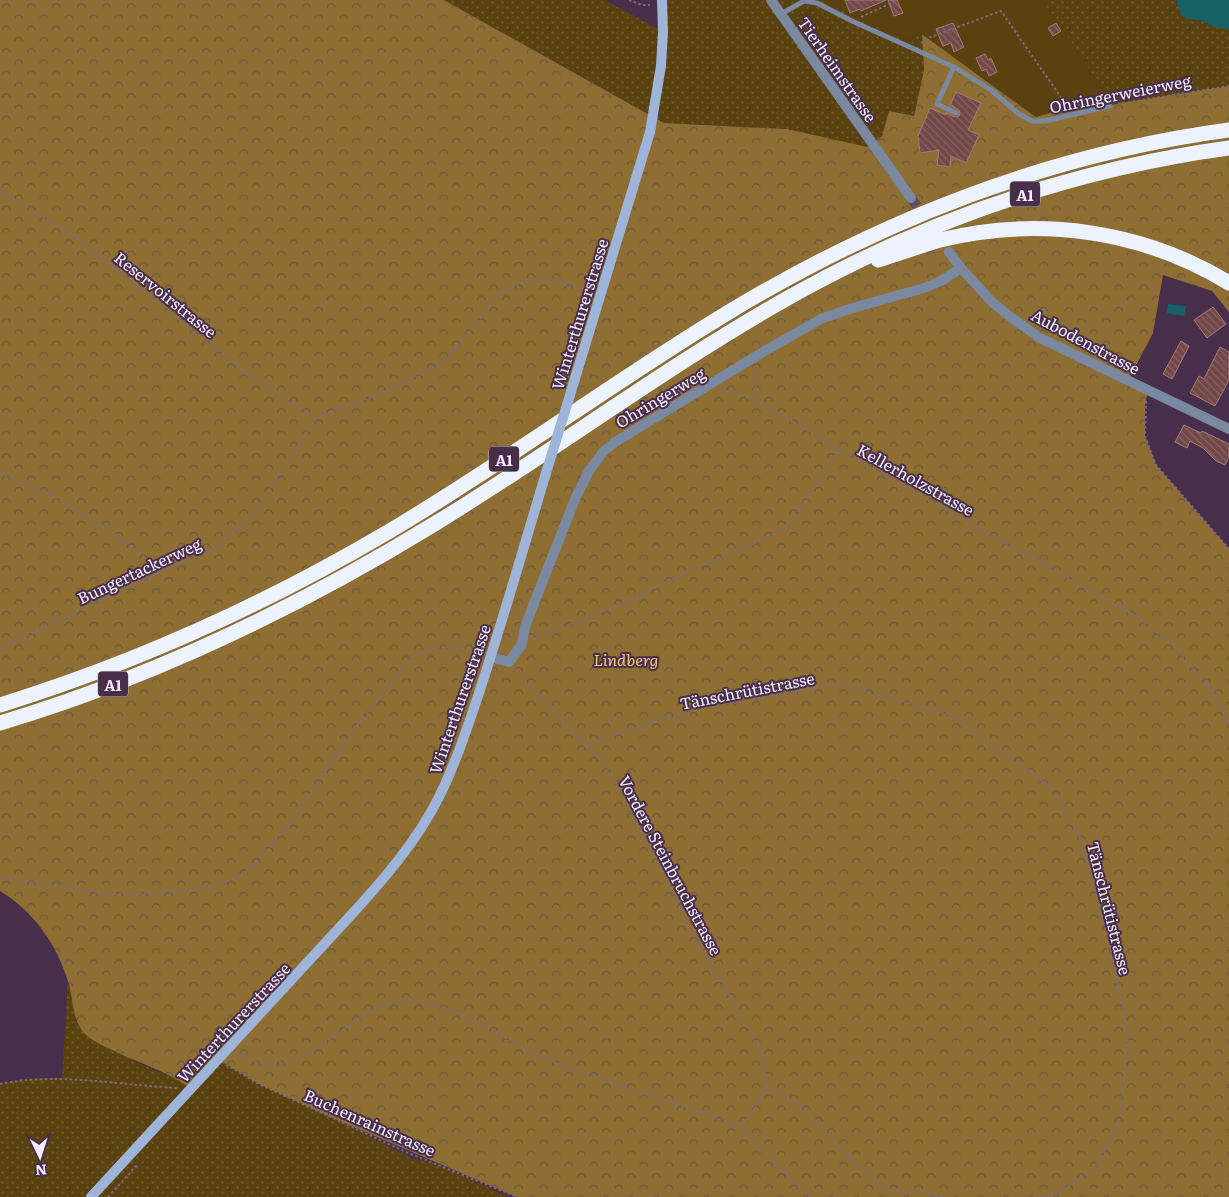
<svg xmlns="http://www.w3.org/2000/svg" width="1229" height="1197" viewBox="0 0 1229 1197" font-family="Literata,serif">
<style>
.grass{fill:url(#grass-dots)}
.forest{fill:url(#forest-crowns)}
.garden{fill:#5a4110}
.water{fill:#156165}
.building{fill:url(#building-back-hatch);stroke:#a77a78}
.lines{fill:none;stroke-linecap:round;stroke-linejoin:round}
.street-tunnel{stroke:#624b66;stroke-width:10;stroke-dasharray:10 5;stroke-linecap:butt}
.path{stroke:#7f6a83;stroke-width:2;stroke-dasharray:2.5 2.5;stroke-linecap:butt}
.lane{stroke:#7a88a0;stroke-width:5}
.street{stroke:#7a88a0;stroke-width:10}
.secondary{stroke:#9eb4d9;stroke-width:10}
.highway{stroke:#ecf3ff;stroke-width:15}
.path-bridge{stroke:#7f6a83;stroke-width:2;stroke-dasharray:2.5 2.5;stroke-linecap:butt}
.secondary-bridge{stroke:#9eb4d9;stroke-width:10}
.labels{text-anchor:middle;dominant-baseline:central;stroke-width:4;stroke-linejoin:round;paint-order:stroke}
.shield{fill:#472f4c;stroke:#c4b2c7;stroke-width:1}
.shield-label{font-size:15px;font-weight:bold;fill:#f9eafc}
.street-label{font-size:16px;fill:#f9eafc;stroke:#472f4c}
.park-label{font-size:16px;font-style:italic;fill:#f9ca74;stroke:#472f4c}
</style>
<defs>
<pattern id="grass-dots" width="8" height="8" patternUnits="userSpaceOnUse" patternTransform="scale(1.25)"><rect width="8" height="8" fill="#5a4110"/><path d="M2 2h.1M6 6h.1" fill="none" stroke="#725d34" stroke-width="1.8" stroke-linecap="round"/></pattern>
<pattern id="forest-crowns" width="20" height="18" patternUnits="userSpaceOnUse" patternTransform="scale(1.25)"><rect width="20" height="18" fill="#8e6e32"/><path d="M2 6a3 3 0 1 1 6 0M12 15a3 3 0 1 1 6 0" fill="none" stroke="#6c5a3f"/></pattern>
<pattern id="building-back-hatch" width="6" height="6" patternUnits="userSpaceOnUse" patternTransform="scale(1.25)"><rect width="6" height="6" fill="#714847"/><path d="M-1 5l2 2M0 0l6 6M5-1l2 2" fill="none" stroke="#866362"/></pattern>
</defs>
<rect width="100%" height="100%" fill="#472f4c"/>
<!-- grass -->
<g class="grass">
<polygon points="444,0 605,0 662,31 662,0 823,0 857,18 906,40 922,34 924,70 914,116 889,111 882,136 868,147 787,129 665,123"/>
<polygon points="1042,0 1229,0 1229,86 1110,106 1082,58"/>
<polygon points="68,981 76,1019 134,1061 179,1080 191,1089 218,1059 259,1084 340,1121 412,1158 439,1165 509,1197 0,1197 0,1084 23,1079 62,1078"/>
</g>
<!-- forest -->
<path class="forest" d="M0,0H444L664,123L787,129L868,147L882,136L889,111L914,116L924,70L922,34L1036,117L1104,96L1110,105L1229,86V312L1212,291L1163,275L1153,333L1128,381L1148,390L1145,405V436L1156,465L1229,549V1197H517L340,1121L259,1084L219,1060L191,1089C168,1071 138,1063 112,1050C102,1045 90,1040 83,1032C72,1017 73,998 68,981C56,943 34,912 0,891Z"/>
<!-- garden -->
<polygon class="garden" points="823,0 1042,0 1082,58 1104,96 1036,117 922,34 906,40 857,18"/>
<!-- water -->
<g class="water">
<polygon points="1176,0 1229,0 1229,30 1214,27 1203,21 1189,19 1181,15"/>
<polygon points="1168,304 1186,306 1184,316 1167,313"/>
</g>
<!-- building -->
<g class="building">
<polygon points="845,0 886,0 861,11 860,9 850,13"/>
<polygon points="888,0 897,0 903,13 894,16"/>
<polygon points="953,23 964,47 954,52 951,43 943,46 936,29"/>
<polygon points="1056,23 1061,31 1053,36 1048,28"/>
<polygon points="985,54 988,60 991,58 997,72 989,76 986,69 982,71 976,58"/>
<polygon points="956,92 981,103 968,130 979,135 966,163 951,156 950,167 937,165 939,150 920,153 918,136 930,108 946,115 946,113 955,117 959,116 960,113 959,110 950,105"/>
<polygon points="1213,307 1226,324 1207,338 1194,320"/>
<polygon points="1181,341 1189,346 1172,379 1163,374"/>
<polygon points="1220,347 1229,352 1229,380 1215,406 1190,393 1199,376 1204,379"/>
<polygon points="1184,425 1201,433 1202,431 1229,444 1229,457 1225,465 1216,461 1203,448 1190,441 1187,448 1175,442"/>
</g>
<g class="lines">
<!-- street-tunnel -->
<polyline class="street-tunnel" points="911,198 936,233"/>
<!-- path -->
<g class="path">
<polyline points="629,0 642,5 650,5"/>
<polyline points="861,17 898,0"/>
<polyline points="921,43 928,38 1001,11 1067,106"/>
<polyline points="1118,104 1229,86"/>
<polyline points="0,191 80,240 243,371 316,418"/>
<polyline points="756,370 755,382 760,404"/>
<path d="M722,390C757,396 807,431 839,450"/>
<polyline points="1146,401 1145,436 1156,465 1229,549"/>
<polyline points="0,474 50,494 134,547 158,572"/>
<polyline points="534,639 617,606 704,564 751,545 774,534 791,521 839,450 1136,616 1175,646 1213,693 1229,724"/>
<polyline points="0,649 159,572 209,551 251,518 316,418 381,393 444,362 501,293 524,282 552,279 590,295"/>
<polyline points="515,670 567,726 589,747 609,771 660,865 692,935 753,1034 764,1060 766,1085 756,1106 742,1127"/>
<polyline points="589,747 603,738 700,708 838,684 949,714 1050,786 1081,839 1107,934 1128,1034 1119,1124 1094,1169 1056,1194 1038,1197"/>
<polyline points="0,878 113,894 154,893 210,888 245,874 288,826 343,744 402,668 416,655 426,650 439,647 453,647 479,653"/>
<polyline points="237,1053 248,1060 268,1065 288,1061 308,1054 375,1008 389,1003 405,1000 423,1002 447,1009 475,1020 520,1046 551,1061 742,1127 795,1184 810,1197"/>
<polyline points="226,1065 259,1084 406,1152 517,1197"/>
<path d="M0,1084C59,1072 117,1085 177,1088"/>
<polyline points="766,1085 804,1108 853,1161 882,1187 946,1197"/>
<polyline points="108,1197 138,1164"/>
</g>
<!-- lane -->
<g class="lane">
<polyline points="781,14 804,1 817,3 852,21 954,67 991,90 1019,114 1032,121 1045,121 1110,106"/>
<polyline points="954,67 937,104 956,113"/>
</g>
<!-- street -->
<g class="street">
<polyline points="771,0 911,198"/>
<polyline points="949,252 961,268 992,302 1009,316 1040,338 1229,429"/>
<polyline points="491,657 509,662 522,644 525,627 531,611 575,499 589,471 604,451 615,442 763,352 821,319 846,310 924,288 941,281 961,268"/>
</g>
<!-- secondary -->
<g class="secondary">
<polyline points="570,395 650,132 661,66 663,32 662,0"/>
<path d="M91,1197L352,914C384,879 416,842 438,799C455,765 467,729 479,693C503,620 524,546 546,473"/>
</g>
<!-- highway -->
<g class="highway">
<path d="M878,260C899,254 919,246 940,240C1039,216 1142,230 1229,283"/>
<path d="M0,705C136,663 266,604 388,532C505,463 613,382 729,312C883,219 1050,154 1229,130"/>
<path d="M0,723C154,677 299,607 436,523C557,449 671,363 795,294C930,219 1076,169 1229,148"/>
</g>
<!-- path-bridge -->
<polyline class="path-bridge" points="581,395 584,386"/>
<!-- secondary-bridge -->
<polyline class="secondary-bridge" points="546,473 570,395"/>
</g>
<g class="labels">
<!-- shield labels -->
<g class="shield">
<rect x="1010" y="181.5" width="30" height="25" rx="4"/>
<rect x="489" y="446.5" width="30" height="25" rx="4"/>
<rect x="98" y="671.5" width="30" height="25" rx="4"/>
</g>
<g class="shield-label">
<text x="1025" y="194">A1</text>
<text x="504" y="459">A1</text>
<text x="113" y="684">A1</text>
</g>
<!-- street labels -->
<g class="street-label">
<text transform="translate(838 69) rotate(55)">Tierheimstrasse</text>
<text transform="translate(1120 93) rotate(-11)">Ohringerweierweg</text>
<text transform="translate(166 294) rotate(39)">Reservoirstrasse</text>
<text transform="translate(579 314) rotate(-73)">Winterthurerstrasse</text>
<text transform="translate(1086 341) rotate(28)">Aubodenstrasse</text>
<text transform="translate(660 397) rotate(-31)">Ohringerweg</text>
<text transform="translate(916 479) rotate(29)">Kellerholzstrasse</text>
<text transform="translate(139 570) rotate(-25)">Bungertackerweg</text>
<text transform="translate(747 690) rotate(-11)">Tänschrütistrasse</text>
<text transform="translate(459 699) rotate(-71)">Winterthurerstrasse</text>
<text transform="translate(671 865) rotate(62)">Vordere Steinbruchstrasse</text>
<text transform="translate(1110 908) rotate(76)">Tänschrütistrasse</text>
<text transform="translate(233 1022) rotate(-47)">Winterthurerstrasse</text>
<text transform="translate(370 1122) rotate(24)">Buchenrainstrasse</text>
</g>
<!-- park labels -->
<g class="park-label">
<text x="626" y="659">Lindberg</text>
</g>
</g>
<!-- north arrow -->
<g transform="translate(40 1157) rotate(176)" stroke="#472f4c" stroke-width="4" paint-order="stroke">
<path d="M0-4L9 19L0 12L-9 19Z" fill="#f9eafc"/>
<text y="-8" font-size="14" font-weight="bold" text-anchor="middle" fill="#f9eafc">N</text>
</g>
</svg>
